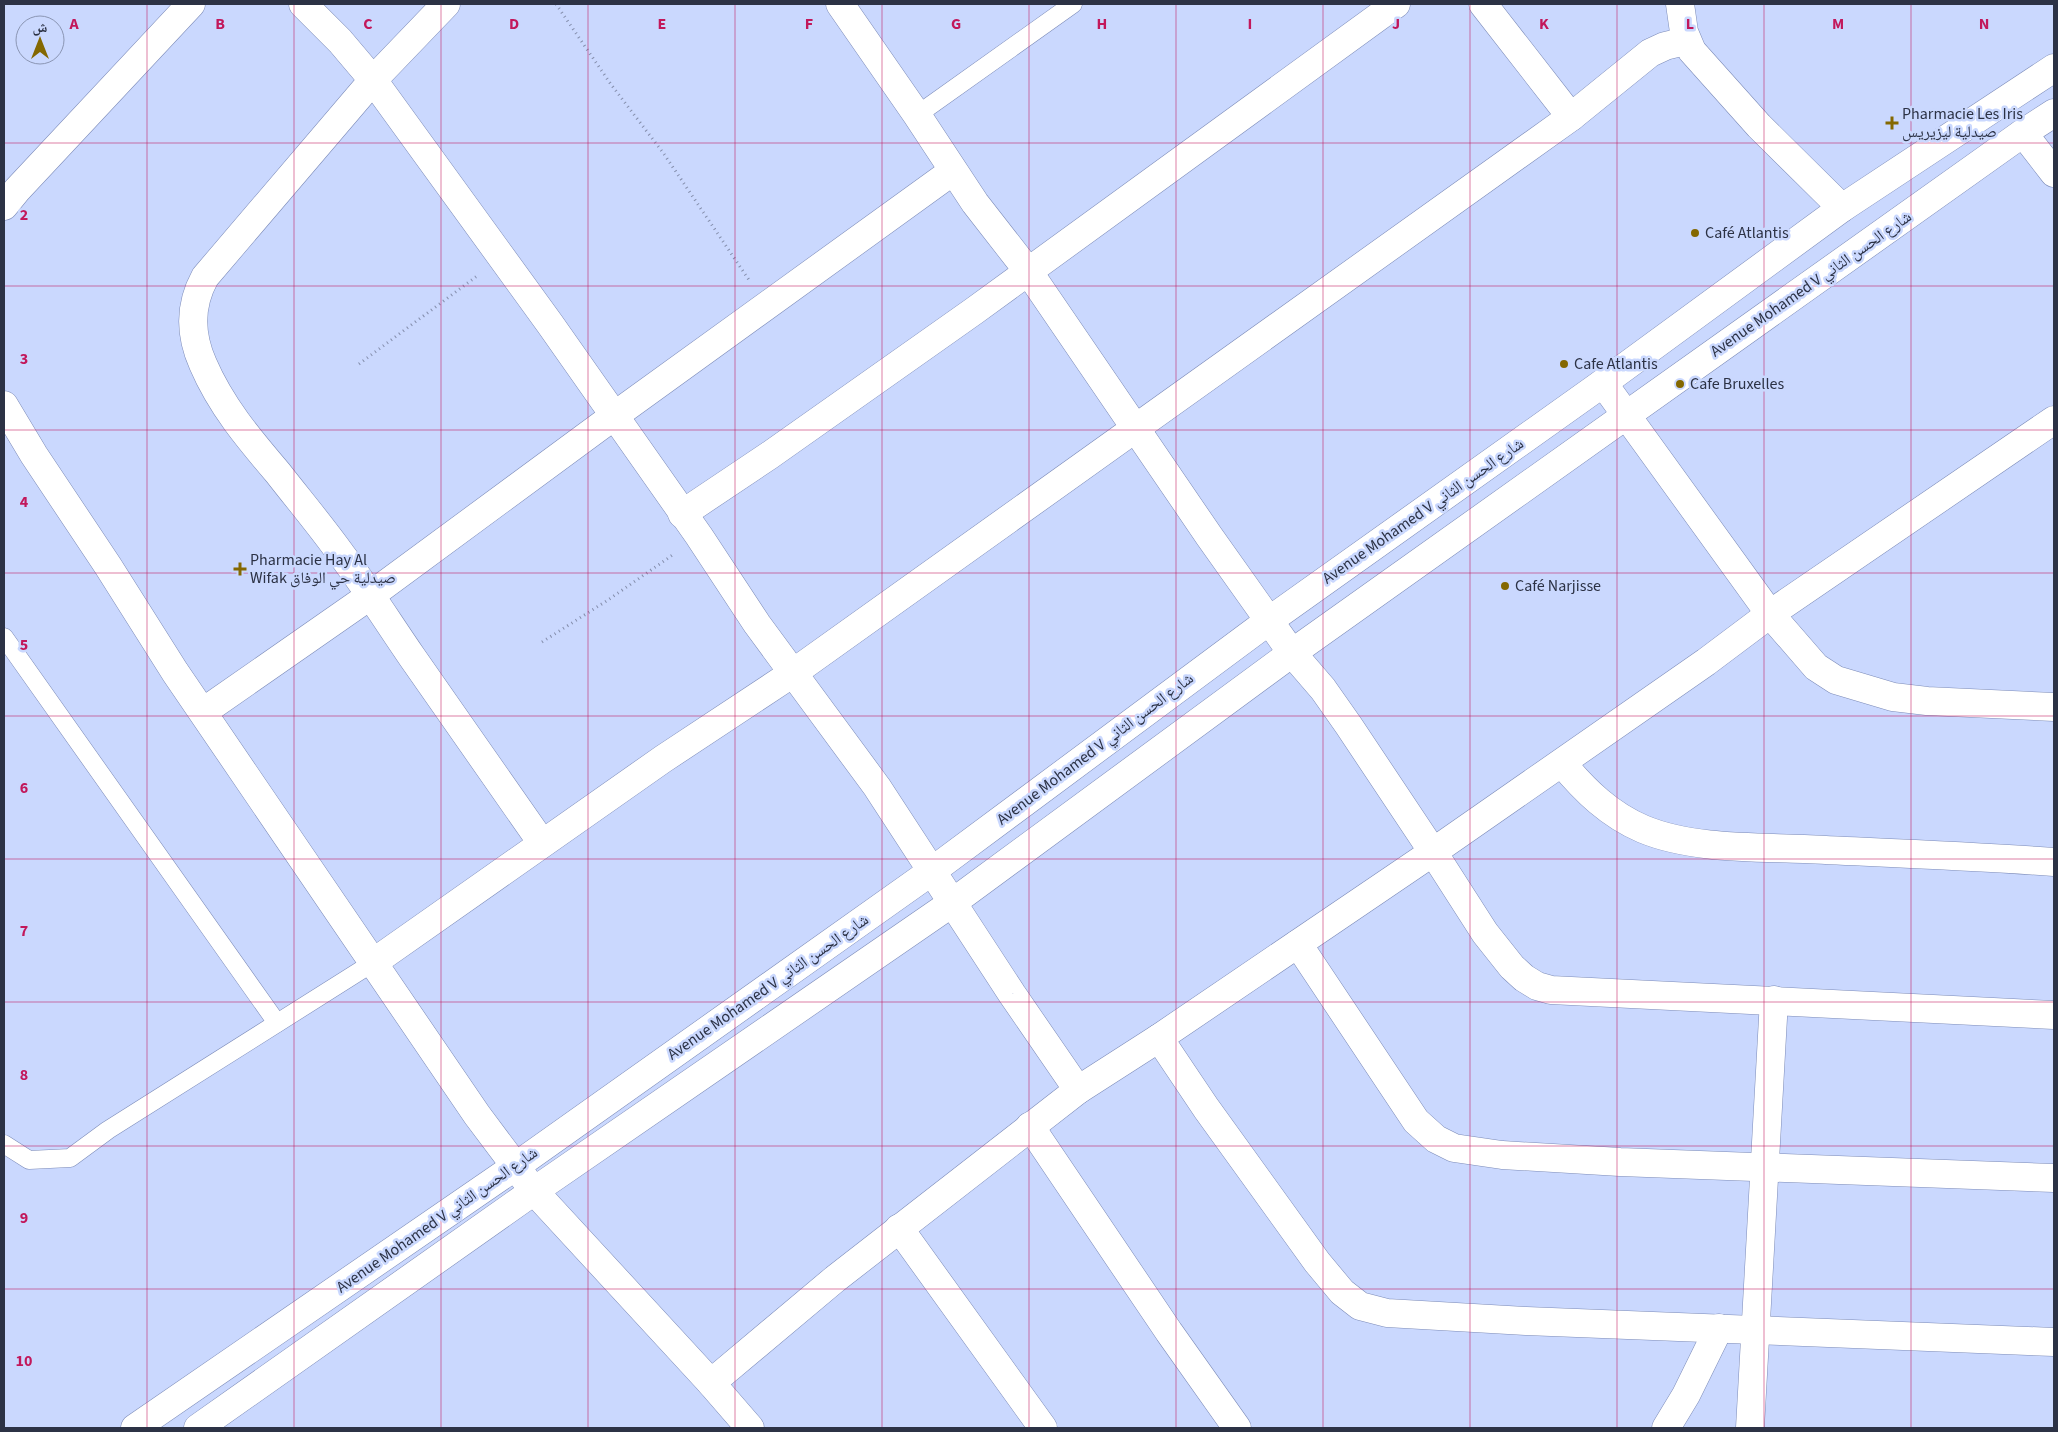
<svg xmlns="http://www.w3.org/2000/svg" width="2058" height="1432" viewBox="0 0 2058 1432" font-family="'Source Sans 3','Noto Naskh Arabic',sans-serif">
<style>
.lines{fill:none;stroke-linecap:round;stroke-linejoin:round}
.service-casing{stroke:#7c8bb8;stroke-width:19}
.minor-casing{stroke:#7c8bb8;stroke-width:29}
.secondary-casing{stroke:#7c8bb8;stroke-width:29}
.path{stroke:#848eac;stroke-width:3;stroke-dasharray:1 4;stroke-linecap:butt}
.service{stroke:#fff;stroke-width:18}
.minor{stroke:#fff;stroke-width:28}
.secondary{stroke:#fff;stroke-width:28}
.grid{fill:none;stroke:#c2185b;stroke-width:1;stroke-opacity:0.55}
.poi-dot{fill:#846801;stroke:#cad8fe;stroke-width:2}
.labels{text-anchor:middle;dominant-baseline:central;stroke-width:5;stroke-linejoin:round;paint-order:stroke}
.poi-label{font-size:16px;fill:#2c3245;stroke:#cad8fe;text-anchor:start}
.street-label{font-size:16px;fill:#2c3245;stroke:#cad8fe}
.grid-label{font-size:16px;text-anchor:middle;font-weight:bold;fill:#c2185b;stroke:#cad8fe;stroke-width:5;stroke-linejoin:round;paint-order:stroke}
</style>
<rect width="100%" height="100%" fill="#cad8fe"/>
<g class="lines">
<defs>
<g id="service">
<polyline points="917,115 1073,4"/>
<polyline points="4,637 277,1023"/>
<polyline points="4,1144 29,1160 70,1158 108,1130 374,962"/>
</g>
<g id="minor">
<polyline points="303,4 340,41 373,80 550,324 699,536 757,624 877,787 1012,994 1078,1090"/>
<path d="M446,4L373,80L205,277C189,306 190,335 203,364C221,406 249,439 278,473C299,500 321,526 341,554C366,587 388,622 412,657C455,719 499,781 542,843"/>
<polyline points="840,4 917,115 975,203 1028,271 1209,536 1292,653 1323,689 1349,726 1433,852 1485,933 1512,967 1524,978 1537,986 1551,990 1571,991 2054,1015"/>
<polyline points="1483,4 1571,117"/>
<polyline points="1680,4 1684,32 1692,51 1759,126 1842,208"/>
<polyline points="2023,133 2054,173"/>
<polyline points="4,206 17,190 191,4"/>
<polyline points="1603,383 1770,614 1816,667 1836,680 1893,697 1927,701 2054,707"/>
<polyline points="4,405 34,455 108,566 175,672 477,1115 534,1191 711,1383 750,1428"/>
<polyline points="682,514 770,455 974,311 1396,4"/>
<polyline points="203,712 371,595 614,416 953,171"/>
<path d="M1562,763C1585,791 1610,815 1643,829C1691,849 1754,847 1804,849C1888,853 1971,856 2054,862"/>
<polyline points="1298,944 1416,1121 1436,1139 1454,1148 1502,1155 1620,1162 2054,1178"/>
<polyline points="374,962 663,759 793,673 1571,117 1650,53 1665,46 1686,41"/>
<polyline points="1159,1038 1206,1108 1317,1262 1342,1292 1360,1306 1387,1313 1526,1321 2054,1342"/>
<polyline points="1030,1126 1169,1332 1237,1428"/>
<polyline points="899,1228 1043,1428"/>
<polyline points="711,1383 835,1279 1078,1090 1159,1038 1433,852 1706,662 1770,614 2054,420"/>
<polyline points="1666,1428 1686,1395 1719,1328"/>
<polyline points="1750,1428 1774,1000"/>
</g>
<g id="secondary">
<polyline points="135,1428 516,1166 932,871 1270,620 1603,383 1842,208 2054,68"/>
<polyline points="198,1428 534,1191 952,903 1292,653 2023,133 2054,113"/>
</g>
</defs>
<!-- service casing -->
<use href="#service" class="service-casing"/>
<!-- minor casing -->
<use href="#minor" class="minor-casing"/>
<!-- secondary casing -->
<use href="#secondary" class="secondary-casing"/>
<!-- path -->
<g class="path">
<polyline points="556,4 610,83 664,154 749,280"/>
<polyline points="359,364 477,276"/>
<polyline points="542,642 608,600 674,554"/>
</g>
<!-- service -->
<use href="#service" class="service"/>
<!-- minor -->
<use href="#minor" class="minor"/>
<!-- secondary -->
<use href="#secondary" class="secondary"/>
</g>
<!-- grid -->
<path class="grid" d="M147,4V1428M294,4V1428M441,4V1428M588,4V1428M735,4V1428M882,4V1428M1029,4V1428M1176,4V1428M1323,4V1428M1470,4V1428M1617,4V1428M1764,4V1428M1911,4V1428M4,143H2054M4,286H2054M4,430H2054M4,573H2054M4,716H2054M4,859H2054M4,1002H2054M4,1146H2054M4,1289H2054"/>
<!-- markers -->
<g class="poi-dot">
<path d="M1889.5 115.5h5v5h5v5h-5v5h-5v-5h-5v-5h5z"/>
<circle cx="1695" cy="233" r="5"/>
<circle cx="1564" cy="364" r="5"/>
<circle cx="1680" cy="384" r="5"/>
<path d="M237.5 561.5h5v5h5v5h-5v5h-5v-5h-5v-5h5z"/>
<circle cx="1505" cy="586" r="5"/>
</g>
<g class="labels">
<!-- poi labels -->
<g class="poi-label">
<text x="1902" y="114">Pharmacie Les Iris<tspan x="1902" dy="18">صيدلية ليزيريس</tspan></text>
<text x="1705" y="233">Café Atlantis</text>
<text x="1574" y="364">Cafe Atlantis</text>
<text x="1690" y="384">Cafe Bruxelles</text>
<text x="250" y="560">Pharmacie Hay Al<tspan x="250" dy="18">Wifak صيدلية حي الوفاق</tspan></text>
<text x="1515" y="586">Café Narjisse</text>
</g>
<!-- street labels -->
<g class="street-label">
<text transform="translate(1811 284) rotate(-35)">Avenue Mohamed V شارع الحسن الثاني</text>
<text transform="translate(1423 511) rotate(-35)">Avenue Mohamed V شارع الحسن الثاني</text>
<text transform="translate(1095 749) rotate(-37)">Avenue Mohamed V شارع الحسن الثاني</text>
<text transform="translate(768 987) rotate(-35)">Avenue Mohamed V شارع الحسن الثاني</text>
<text transform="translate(437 1220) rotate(-35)">Avenue Mohamed V شارع الحسن الثاني</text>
</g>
</g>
<g class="grid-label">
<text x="74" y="29">A</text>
<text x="220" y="29">B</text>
<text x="368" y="29">C</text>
<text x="514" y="29">D</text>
<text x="662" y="29">E</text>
<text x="809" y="29">F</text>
<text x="956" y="29">G</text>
<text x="1102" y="29">H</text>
<text x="1250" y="29">I</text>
<text x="1396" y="29">J</text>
<text x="1544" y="29">K</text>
<text x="1690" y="29">L</text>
<text x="1838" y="29">M</text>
<text x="1984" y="29">N</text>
<text x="24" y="220">2</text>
<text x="24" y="364">3</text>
<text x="24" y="507">4</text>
<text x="24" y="650">5</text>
<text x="24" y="793">6</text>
<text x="24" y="936">7</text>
<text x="24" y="1080">8</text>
<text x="24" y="1223">9</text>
<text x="24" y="1366">10</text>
</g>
<!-- border -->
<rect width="2058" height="1432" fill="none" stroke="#2c3245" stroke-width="10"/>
<!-- north arrow -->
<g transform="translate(40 40)"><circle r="24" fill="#cad8fe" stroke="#8b96b4"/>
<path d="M0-4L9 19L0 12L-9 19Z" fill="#846801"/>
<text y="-8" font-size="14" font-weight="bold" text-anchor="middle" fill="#2c3245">ش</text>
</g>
</svg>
